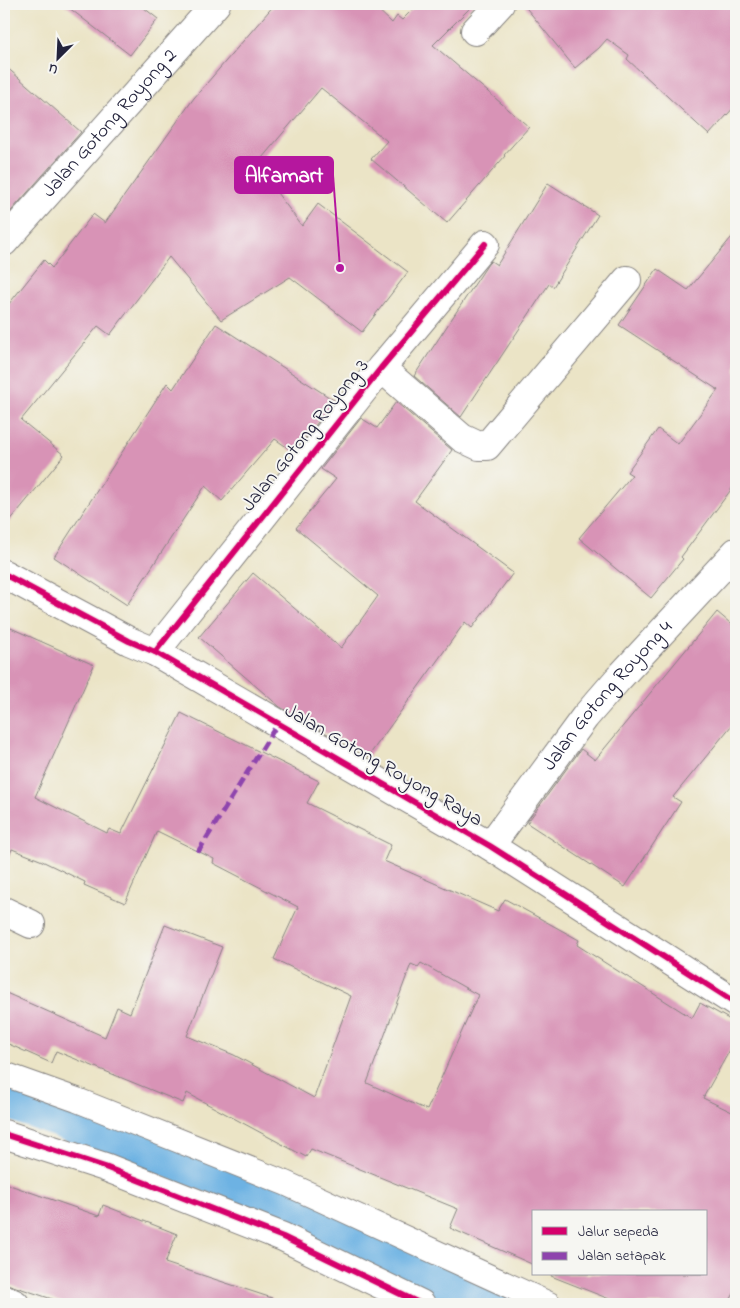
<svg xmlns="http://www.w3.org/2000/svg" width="740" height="1308" viewBox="0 0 740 1308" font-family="'Indie Flower',sans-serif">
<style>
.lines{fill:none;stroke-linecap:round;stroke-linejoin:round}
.canal{stroke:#6db2e3;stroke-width:41}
.building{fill:#d893b6;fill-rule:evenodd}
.lane-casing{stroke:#868380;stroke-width:26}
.street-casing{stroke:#868380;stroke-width:30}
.lane{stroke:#fff;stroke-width:24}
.street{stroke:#fff;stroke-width:28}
.quiet{stroke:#8e44ad;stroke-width:5;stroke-dasharray:10 5;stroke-linecap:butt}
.cycleway-casing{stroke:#f6f6f2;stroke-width:9}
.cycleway{stroke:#d6006c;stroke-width:6}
.labels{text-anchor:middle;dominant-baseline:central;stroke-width:4;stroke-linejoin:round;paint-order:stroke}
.street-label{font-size:20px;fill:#22223b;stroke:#f6f6f2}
.leader{fill:none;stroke:#b5179e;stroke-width:2}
.callout-dot{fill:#b5179e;stroke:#f6f6f2;stroke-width:2}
.callout{fill:#b5179e;stroke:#b5179e;stroke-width:2}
.callout-label{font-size:21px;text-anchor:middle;font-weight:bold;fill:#fff}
</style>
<rect width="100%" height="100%" fill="#f6f6f2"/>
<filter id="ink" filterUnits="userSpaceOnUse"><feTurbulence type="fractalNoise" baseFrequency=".02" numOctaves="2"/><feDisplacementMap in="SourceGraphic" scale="10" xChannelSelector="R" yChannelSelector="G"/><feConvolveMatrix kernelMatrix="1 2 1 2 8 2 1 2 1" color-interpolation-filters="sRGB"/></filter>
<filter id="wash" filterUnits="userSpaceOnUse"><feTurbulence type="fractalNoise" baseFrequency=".0096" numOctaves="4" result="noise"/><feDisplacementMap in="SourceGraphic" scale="20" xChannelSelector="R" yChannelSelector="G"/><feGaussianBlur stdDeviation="1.12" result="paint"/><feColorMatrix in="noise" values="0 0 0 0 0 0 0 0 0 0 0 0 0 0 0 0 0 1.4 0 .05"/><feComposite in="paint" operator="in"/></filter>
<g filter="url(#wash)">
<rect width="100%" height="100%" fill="#ebe4c6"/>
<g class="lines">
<!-- canal -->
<polyline class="canal" points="4,1097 249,1187 401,1263 498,1304"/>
</g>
<g id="blocks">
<!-- building -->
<g class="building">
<polygon points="64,4 139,4 158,19 130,55"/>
<polygon points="275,4 372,4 392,23 397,16 402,20 418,4 474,4 433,45 529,127 504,155 505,156 447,223 371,159 387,141 321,88 256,165 302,226 318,204 408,272 362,332 290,277 221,320 169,257 110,335 98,326 21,420 64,455 4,528 4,310 44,260 52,268 93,214 105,223 194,98"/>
<polygon points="523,4 736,4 736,105 709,135 627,59 629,55 607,39 599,48 575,68"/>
<polygon points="4,65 81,132 4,219"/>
<polygon points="548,183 598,215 553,287 549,284 461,417 414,376 488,264 491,261 497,265"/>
<polygon points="736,232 736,483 681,557 683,559 651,598 579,538 632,475 627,472 658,429 678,444 718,390 619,325 657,269 688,290"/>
<polygon points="216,324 335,401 294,452 275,439 222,501 205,486 127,605 54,557 167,383 173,389"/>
<polygon points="396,402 452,450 415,501 513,573 472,628 465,622 368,757 341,738 340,741 280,707 199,637 253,573 341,648 378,596 296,528 336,479 321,469 361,418 377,428"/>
<polygon points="717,612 736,628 736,720 673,797 681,802 625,887 527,823 581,749 595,760"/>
<path d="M4,625L94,665L35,797L107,833L109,829L121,834L181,713L319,781L307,803L391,845L384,861L498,911L505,899L579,940L577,945L692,1018L700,1003L736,1023V1039L703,1098L736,1114V1290L728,1304H622L551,1276L552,1274H706V1212H534V1265L450,1228L458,1209L311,1149L306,1157L187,1093L183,1103L56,1051L51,1063L4,1042V992L105,1037L117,1007L130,1013L165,925L222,947L187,1036L234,1055L314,1098L351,996L274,959L298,907L213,863L214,859L157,831L125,903L84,885L85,882L40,860L12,849L4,868ZM421,963L478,995L427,1110L367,1083L411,964L418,967Z"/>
<polygon points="4,1183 99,1216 103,1205 177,1234 165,1263 272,1298 271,1304 67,1304 4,1283"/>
</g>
</g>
</g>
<g filter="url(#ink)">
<use href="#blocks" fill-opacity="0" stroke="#868380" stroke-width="1"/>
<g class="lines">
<defs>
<polyline id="lane" points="4,1074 77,1100 285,1183 549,1304"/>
<g id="street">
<polyline points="475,31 500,4"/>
<path id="s1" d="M4,242L216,4"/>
<polyline points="381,368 462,438 479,446 487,446 627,280"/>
<polyline points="4,574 129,641 155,652 490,846 736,1003"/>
<polyline points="155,652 381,368 485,244"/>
<path id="s2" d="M490,846L585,717L618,679L736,552"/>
<polyline points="4,911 31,924"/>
<polyline points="4,1134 105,1167 283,1237 421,1304"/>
<polyline points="4,1299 15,1304"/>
</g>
</defs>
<!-- lane casing -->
<use href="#lane" class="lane-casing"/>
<!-- street casing -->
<use href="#street" class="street-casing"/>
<!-- lane -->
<use href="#lane" class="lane"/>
<!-- street -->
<use href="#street" class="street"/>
<!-- quiet -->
<g class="quiet">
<polyline points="198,852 278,723"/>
<polyline points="4,1299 15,1304"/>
</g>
<defs>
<g id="cycleway">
<polyline points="4,574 129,641 155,652 490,846 736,1003"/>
<polyline points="155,652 381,368 485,244"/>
<polyline points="4,1134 105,1167 283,1237 421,1304"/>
</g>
</defs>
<!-- cycleway casing -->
<use href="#cycleway" class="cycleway-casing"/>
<!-- cycleway -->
<use href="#cycleway" class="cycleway"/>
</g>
</g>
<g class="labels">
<!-- street labels -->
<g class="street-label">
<text stroke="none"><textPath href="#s1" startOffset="159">Jalan Gotong Royong 2</textPath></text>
<text transform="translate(306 436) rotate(-51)">Jalan Gotong Royong 3</text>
<text stroke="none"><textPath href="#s2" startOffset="191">Jalan Gotong Royong 4</textPath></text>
<text transform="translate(383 766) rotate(30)">Jalan Gotong Royong Raya</text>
</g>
</g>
<!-- callouts -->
<path class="leader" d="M340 268L333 175"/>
<circle class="callout-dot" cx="340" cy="268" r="5"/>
<rect class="callout" x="235" y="157" width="98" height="36" rx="5"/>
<g class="callout-label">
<text x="284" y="182">Alfamart</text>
</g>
<!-- margin -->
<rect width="740" height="1308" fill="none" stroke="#f6f6f2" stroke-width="20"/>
<!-- legend -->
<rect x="532" y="1210" width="175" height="65" fill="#f6f6f2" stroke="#a1a1a9"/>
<rect x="542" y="1227" width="25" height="8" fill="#d6006c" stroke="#a1a1a9"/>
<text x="578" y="1236" font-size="15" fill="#22223b">Jalur sepeda</text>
<rect x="542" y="1252" width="25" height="8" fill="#8e44ad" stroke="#a1a1a9"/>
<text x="578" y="1260" font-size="15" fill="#22223b">Jalan setapak</text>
<!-- north arrow -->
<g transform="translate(58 58) rotate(204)" stroke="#f6f6f2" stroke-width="4" paint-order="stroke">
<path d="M0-4L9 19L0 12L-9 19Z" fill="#22223b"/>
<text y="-8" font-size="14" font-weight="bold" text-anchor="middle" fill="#22223b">U</text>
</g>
</svg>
